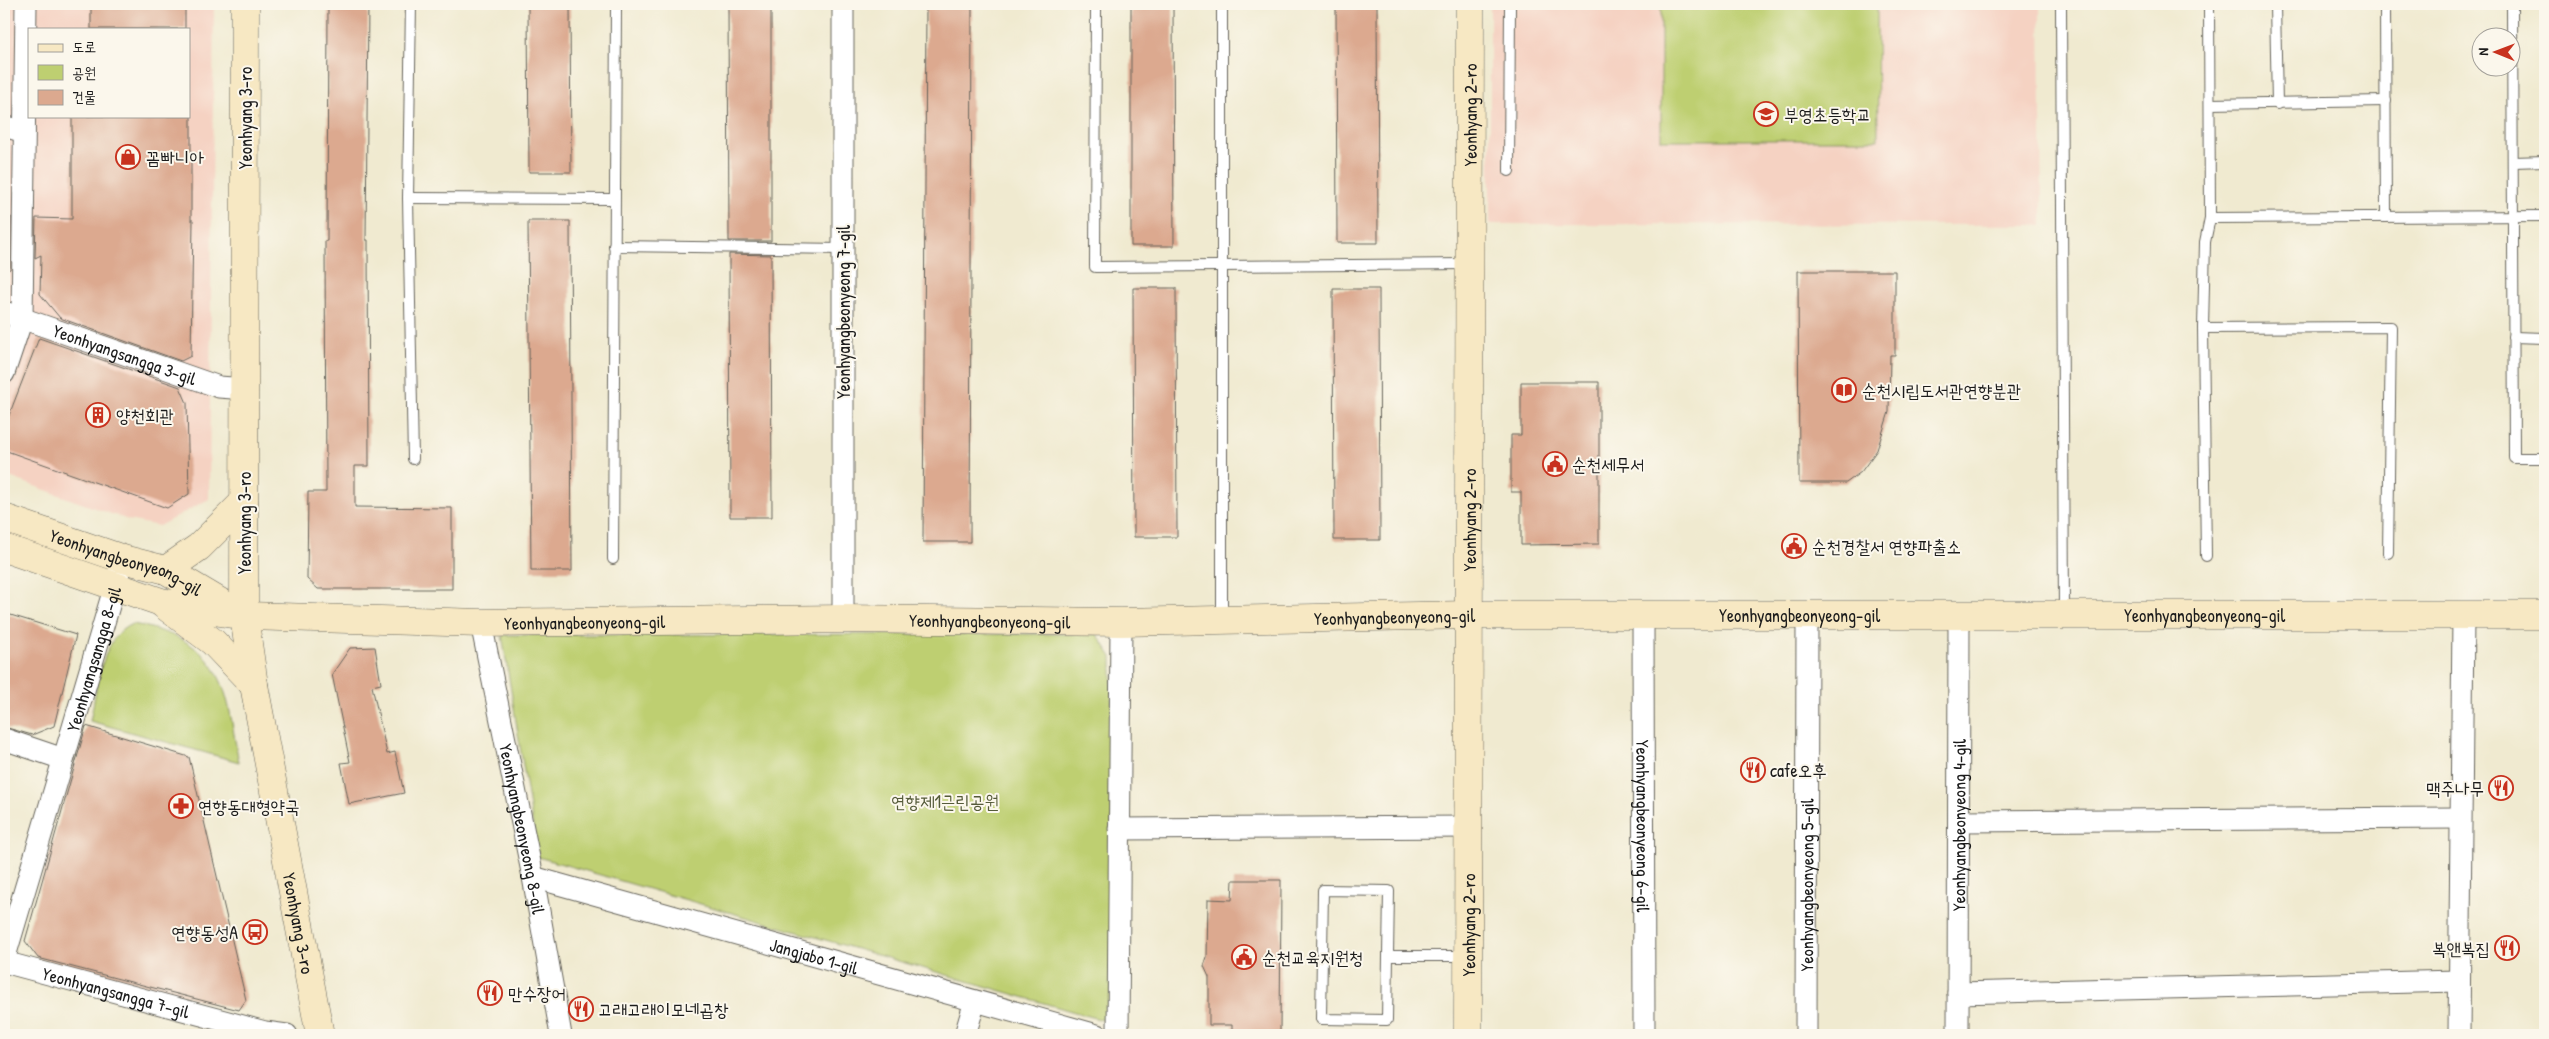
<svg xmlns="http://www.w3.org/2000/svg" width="2549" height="1039" viewBox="0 0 2549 1039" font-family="'Patrick Hand','Poor Story',sans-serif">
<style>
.built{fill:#f5d2c2;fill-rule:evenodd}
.green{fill:#becf71;stroke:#6d7646}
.building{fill:#dca98f}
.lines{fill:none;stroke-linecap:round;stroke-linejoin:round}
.lane-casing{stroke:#66645b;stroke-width:12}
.street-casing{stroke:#66645b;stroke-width:23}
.secondary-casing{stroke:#66645b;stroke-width:29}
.lane{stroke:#fff;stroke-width:10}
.street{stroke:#fff;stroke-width:21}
.secondary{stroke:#f7e8c3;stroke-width:28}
.labels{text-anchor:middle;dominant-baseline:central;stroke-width:4;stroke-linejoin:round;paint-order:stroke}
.poi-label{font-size:18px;fill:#1c1c1c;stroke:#fbf7ec;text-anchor:start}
.street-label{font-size:18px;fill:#1c1c1c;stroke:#fbf7ec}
.park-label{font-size:18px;fill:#555b3a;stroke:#fbf7ec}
</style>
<rect width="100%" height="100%" fill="#fbf7ec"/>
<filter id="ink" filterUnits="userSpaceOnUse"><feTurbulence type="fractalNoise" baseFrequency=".02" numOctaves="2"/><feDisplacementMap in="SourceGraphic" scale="10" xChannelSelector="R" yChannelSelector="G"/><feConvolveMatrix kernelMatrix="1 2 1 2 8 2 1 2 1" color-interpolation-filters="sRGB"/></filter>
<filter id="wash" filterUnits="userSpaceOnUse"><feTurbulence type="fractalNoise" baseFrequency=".0096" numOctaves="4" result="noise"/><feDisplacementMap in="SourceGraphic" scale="20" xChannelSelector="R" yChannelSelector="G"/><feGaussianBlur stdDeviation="1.12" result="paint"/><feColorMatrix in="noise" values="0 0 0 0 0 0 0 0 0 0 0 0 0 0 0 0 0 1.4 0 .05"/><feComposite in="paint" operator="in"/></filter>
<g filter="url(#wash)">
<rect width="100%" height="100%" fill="#f0ead0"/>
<!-- built -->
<g class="built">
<path d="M4,4H214L209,499L159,526L128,520L4,475ZM29,29H189V116H29Z"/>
<polygon points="1490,4 2040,4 2042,225 1490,224"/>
</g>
<!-- green -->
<g class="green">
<polygon points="1661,4 1877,4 1878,140 1661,140"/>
<path d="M132,624C147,626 158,630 172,635C230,659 228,708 239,762L90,721C97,691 100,637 132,624Z"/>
<polygon points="1097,634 1112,657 1112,1019 1106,1021 538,857 502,635"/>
</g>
<g id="blocks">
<!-- building -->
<g class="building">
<rect x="91" y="4" width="94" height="25"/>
<polygon points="328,4 368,4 366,240 368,240 369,466 355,466 355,507 452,508 452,589 318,589 307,579 308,492 326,492 325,241 327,241"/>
<polygon points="528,4 570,4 571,172 529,172"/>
<polygon points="728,4 771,4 771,241 729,241"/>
<polygon points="926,4 972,4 970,542 923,542"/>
<polygon points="1131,4 1173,4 1174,246 1131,246"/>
<polygon points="1336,4 1377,4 1378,243 1337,243"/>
<polygon points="72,116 191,116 191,220 193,220 191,356 181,361 60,318 40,294 41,255 35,258 36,218 72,219"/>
<polygon points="4,217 11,217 10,269 4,272"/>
<polygon points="528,221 570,221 572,571 531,571"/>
<polygon points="729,254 771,255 771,258 772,517 730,517"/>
<polygon points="1798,271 1895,271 1895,355 1890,355 1889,412 1877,450 1861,472 1846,483 1799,483"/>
<polygon points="1133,288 1176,288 1177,537 1134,537"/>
<polygon points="1333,289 1379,289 1380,540 1334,540"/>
<polygon points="39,338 180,387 187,403 189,494 167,508 4,450 4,428"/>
<polygon points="1521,382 1599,382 1599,544 1521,545 1521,492 1511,492 1511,435 1521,435"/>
<polygon points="4,613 76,635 54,726 32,735 4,727"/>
<polygon points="375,647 381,684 372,686 387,754 395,752 404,793 349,804 341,763 350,762 332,674 350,648"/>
<polygon points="86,726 189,757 246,1000 239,1010 38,958 25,941"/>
<polygon points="1233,880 1281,880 1280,1035 1232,1035 1232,1025 1209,1025 1209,977 1204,966 1207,957 1208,899 1232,900"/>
</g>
</g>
</g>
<g filter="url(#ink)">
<use href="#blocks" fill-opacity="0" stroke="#66645b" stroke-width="1"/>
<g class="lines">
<defs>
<g id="lane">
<polyline points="411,4 408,198 413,459"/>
<polyline points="1096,4 1095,267 1468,264"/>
<polyline points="1222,4 1222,618"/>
<polyline points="2061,4 2064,615"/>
<polyline points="2275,4 2277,104"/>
<polyline points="2385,4 2386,217"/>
<polyline points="2512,4 2514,458 2545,458"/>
<polyline points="2210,104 2386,101"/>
<polyline points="2513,162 2545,161"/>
<polyline points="1509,171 1510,4"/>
<polyline points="408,198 614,199"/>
<polyline points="2210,218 2545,216"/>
<polyline points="614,246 843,249"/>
<polyline points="2203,328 2391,327 2388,553"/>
<polyline points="2513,337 2545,338"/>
<polyline points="2206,556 2203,328 2205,242 2210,218 2209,4"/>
<polyline points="613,559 616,4"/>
<polyline points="1388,956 1387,1020 1321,1019 1323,890 1389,891 1388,956 1467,956"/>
</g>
<g id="street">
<polyline points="4,126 24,132"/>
<path id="s1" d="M4,312L219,387L246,389"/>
<polyline points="4,373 22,319 26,4"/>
<path id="s2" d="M1643,617L1644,1035"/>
<polyline points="843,619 843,4"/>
<path id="s3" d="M481,623L533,877L561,1035"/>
<polyline points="4,739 63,759"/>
<polyline points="1959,821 2460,818"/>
<polyline points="1119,829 1468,827"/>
<path id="s4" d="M533,877L1097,1035"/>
<path id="s5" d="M4,960L119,572"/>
<path id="s6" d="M4,962L265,1032L287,1035"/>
<polyline points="1958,993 2458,981"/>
<polyline points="965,1035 975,1001"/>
<polyline points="1118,1035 1121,622"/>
<path id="s7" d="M1806,1035L1807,615"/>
<path id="s8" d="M1958,1035L1959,615"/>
<polyline points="2459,1035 2463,616"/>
</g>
<g id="secondary">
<path id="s9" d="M245,4L244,616L254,685L320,1035"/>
<path id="s10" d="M4,518L123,559L166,570L230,608"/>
<path id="s11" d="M4,548L161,602L244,616L481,623L843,619L1121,622L1469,615H2545"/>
<polyline points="166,570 199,547 244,502"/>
<polyline points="164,605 213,642 254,685"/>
<path id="s12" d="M1468,1035L1470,4"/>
</g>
</defs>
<!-- lane casing -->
<use href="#lane" class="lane-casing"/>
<!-- street casing -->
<use href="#street" class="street-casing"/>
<!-- secondary casing -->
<use href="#secondary" class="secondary-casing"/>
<!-- lane -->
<use href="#lane" class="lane"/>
<!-- street -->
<use href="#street" class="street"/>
<!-- secondary -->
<use href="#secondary" class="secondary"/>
</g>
</g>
<!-- icons -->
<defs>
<symbol id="school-ring" viewBox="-11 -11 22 22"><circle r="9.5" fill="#fbf7ec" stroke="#c8321e" stroke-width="1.5"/><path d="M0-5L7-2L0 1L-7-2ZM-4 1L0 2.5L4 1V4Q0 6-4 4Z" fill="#c8321e"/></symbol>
<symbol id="shop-ring" viewBox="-11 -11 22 22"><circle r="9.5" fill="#fbf7ec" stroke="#c8321e" stroke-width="1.5"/><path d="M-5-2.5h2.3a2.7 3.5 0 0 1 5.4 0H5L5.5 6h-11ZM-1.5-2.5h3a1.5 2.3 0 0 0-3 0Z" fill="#c8321e"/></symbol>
<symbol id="library-ring" viewBox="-11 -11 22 22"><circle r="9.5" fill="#fbf7ec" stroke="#c8321e" stroke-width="1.5"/><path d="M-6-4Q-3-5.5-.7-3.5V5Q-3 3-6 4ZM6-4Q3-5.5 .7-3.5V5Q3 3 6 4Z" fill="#c8321e"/></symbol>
<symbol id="building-ring" viewBox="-11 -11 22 22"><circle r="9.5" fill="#fbf7ec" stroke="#c8321e" stroke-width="1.5"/><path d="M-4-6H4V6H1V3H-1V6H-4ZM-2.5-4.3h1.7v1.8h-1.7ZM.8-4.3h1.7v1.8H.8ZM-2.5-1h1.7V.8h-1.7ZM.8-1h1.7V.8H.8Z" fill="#c8321e"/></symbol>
<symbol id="civic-ring" viewBox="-11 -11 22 22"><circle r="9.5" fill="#fbf7ec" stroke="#c8321e" stroke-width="1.5"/><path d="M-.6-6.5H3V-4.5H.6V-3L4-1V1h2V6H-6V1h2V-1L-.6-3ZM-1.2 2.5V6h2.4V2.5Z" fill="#c8321e"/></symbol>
<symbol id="restaurant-ring" viewBox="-11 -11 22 22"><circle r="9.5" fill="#fbf7ec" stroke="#c8321e" stroke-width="1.5"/><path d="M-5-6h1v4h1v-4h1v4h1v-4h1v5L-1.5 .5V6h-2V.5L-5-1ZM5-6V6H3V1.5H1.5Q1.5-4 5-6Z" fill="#c8321e"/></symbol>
<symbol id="pharmacy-ring" viewBox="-11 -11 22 22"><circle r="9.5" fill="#fbf7ec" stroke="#c8321e" stroke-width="1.5"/><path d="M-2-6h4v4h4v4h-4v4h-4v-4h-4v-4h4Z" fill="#c8321e"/></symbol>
<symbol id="bus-ring" viewBox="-11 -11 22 22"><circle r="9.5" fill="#fbf7ec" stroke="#c8321e" stroke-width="1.5"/><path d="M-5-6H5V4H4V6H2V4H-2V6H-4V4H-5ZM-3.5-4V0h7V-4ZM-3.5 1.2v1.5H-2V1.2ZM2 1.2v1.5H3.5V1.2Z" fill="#c8321e"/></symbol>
</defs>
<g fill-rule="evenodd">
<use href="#school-ring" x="1752" y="100" width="28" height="28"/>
<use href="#shop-ring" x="114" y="143" width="28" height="28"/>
<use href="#library-ring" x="1830" y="376" width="28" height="28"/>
<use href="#building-ring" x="84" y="401" width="28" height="28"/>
<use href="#civic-ring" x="1541" y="450" width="28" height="28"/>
<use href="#civic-ring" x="1780" y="532" width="28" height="28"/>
<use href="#restaurant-ring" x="1739" y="756" width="28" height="28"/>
<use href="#restaurant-ring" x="2487" y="774" width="28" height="28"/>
<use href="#pharmacy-ring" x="167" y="792" width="28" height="28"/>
<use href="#bus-ring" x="241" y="918" width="28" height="28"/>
<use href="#restaurant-ring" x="2493" y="934" width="28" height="28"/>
<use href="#civic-ring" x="1230" y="943" width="28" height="28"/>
<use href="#restaurant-ring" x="476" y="979" width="28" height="28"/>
<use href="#restaurant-ring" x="567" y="995" width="28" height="28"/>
</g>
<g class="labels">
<!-- poi labels -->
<g class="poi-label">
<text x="1784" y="114">부영초등학교</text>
<text x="146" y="157">꼼빠니아</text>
<text x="1862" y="390">순천시립도서관연향분관</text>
<text x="116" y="415">양천회관</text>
<text x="1572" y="464">순천세무서</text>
<text x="1812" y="546">순천경찰서 연향파출소</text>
<text x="1770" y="770">cafe오후</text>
<text x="2484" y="788" text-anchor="end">맥주나무</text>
<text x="198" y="806">연향동대형약국</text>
<text x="238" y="932" text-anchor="end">연향동성A</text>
<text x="2490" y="948" text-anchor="end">복앤복집</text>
<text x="1262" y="957">순천교육지원청</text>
<text x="508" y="993">만수장어</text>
<text x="598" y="1009">고래고래이모네곱창</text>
</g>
<!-- street labels -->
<g class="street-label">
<text stroke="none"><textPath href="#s12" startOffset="920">Yeonhyang 2-ro</textPath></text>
<text transform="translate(245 118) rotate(-90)">Yeonhyang 3-ro</text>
<text transform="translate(843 312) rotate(-90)">Yeonhyangbeonyeong 7-gil</text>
<text stroke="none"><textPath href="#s1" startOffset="128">Yeonhyangsangga 3-gil</textPath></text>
<text stroke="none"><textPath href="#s12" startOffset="515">Yeonhyang 2-ro</textPath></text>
<text transform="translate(244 523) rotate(-90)">Yeonhyang 3-ro</text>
<text stroke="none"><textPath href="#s10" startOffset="130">Yeonhyangbeonyeong-gil</textPath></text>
<text stroke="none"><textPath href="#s11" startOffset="1401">Yeonhyangbeonyeong-gil</textPath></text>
<text stroke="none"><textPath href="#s11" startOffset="1806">Yeonhyangbeonyeong-gil</textPath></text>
<text stroke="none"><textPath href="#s11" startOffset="2211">Yeonhyangbeonyeong-gil</textPath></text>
<text stroke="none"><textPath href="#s11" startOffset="996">Yeonhyangbeonyeong-gil</textPath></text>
<text stroke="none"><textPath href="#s11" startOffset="591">Yeonhyangbeonyeong-gil</textPath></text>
<text stroke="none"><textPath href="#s5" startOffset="314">Yeonhyangsangga 8-gil</textPath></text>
<text stroke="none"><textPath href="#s8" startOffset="210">Yeonhyangbeonyeong 4-gil</textPath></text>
<text stroke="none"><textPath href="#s2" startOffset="209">Yeonhyangbeonyeong 6-gil</textPath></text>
<text stroke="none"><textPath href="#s3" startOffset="210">Yeonhyangbeonyeong 8-gil</textPath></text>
<text stroke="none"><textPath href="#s7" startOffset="150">Yeonhyangbeonyeong 5-gil</textPath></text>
<text stroke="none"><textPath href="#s9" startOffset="924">Yeonhyang 3-ro</textPath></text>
<text stroke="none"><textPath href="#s12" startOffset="110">Yeonhyang 2-ro</textPath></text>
<text stroke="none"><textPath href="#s4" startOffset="292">Jangjabo 1-gil</textPath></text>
<text stroke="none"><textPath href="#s6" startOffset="116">Yeonhyangsangga 7-gil</textPath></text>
</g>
<!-- park labels -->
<g class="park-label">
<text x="945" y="801">연향제1근린공원</text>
</g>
</g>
<!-- margin -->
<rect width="2549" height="1039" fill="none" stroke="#fbf7ec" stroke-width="20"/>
<!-- legend -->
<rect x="28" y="28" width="162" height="90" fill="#fbf7ec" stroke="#a29f99"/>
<rect x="38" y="44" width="25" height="8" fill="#f7e8c3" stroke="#a29f99"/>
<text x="72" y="52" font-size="15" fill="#1c1c1c">도로</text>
<rect x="38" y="65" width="25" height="15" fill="#becf71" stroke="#a29f99"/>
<text x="72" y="78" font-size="15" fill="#1c1c1c">공원</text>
<rect x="38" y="90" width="25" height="15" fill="#dca98f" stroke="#a29f99"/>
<text x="72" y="102" font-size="15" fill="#1c1c1c">건물</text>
<!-- north arrow -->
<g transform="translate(2496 52) rotate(271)"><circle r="24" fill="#fbf7ec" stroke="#a29f99"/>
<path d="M0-4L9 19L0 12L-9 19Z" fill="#c8321e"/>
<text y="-8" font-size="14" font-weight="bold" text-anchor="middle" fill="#1c1c1c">N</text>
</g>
</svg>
